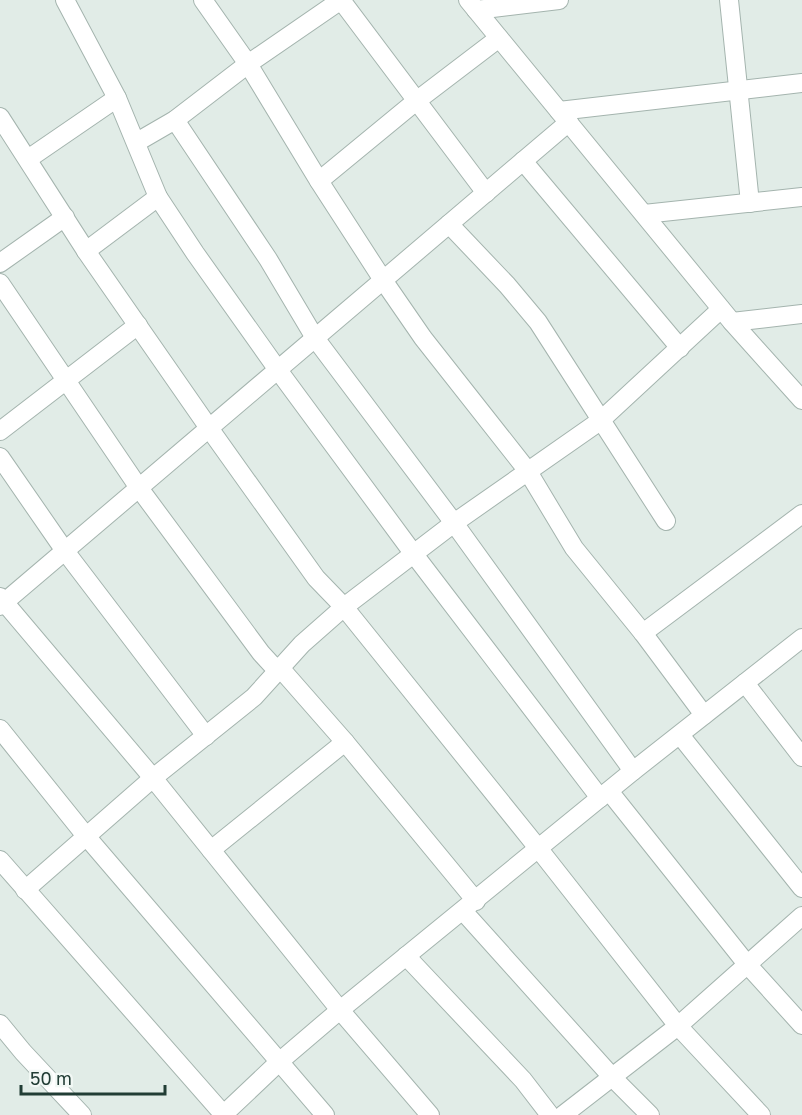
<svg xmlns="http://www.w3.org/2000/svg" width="802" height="1115" viewBox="0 0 802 1115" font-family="'Golos Text',sans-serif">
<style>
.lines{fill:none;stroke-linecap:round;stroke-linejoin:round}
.minor-casing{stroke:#a4b4ae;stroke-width:20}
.minor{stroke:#fff;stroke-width:18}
</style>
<rect width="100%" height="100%" fill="#e1ece7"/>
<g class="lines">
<defs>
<g id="minor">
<polyline points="65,0 117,98 158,197 195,253 278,370 413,553 600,798"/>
<polyline points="203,0 248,64 319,181 383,280 423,338 527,470 574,548 643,633 704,715"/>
<polyline points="341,0 486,193"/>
<polyline points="468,0 732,322 802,400"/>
<polyline points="729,0 750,203"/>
<polyline points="476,10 559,0"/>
<polyline points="559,111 802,83"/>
<polyline points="0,117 86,251 209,428 316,578 344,607 538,848 678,1026 761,1115"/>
<polyline points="175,120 268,259 315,338 454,523 633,771"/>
<polyline points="137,142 175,120 248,64 341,0"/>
<polyline points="28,159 117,98"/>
<polyline points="523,161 680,348"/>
<polyline points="319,181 415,102 499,38"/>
<polyline points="644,214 802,197"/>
<polyline points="449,224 507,285 538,322 666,521"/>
<polyline points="86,251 158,197"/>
<polyline points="0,263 65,217"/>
<polyline points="0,283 139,488 261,653 272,665 281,669 345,742 476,901"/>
<polyline points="732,322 802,314"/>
<polyline points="0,431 138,325"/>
<polyline points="0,457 65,551 206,736"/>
<polyline points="0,597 153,778 340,1010 430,1115"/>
<polyline points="0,606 569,122"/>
<polyline points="643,633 802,514"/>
<polyline points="745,683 802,757"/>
<polyline points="0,729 86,836 325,1115"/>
<polyline points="680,735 802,888"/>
<polyline points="609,791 746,963 802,1025"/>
<polyline points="211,850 345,742"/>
<polyline points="0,860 224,1115"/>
<polyline points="25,890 153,778 254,697 302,644 344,607 454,523 600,421 721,309"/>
<polyline points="463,911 613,1078 650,1115"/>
<polyline points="406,956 523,1080 550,1115"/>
<polyline points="0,1024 23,1052 82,1115"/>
<polyline points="223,1115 279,1062 340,1010 633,771 802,638"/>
<polyline points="563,1115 678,1026 802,916"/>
</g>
</defs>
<!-- minor casing -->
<use href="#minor" class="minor-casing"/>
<!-- minor -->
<use href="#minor" class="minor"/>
</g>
<!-- scale -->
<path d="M21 1085v9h144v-9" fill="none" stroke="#213d35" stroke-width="3"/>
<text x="30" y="1085" font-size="18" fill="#213d35" stroke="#f2f8f5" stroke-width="4.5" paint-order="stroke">50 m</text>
</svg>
